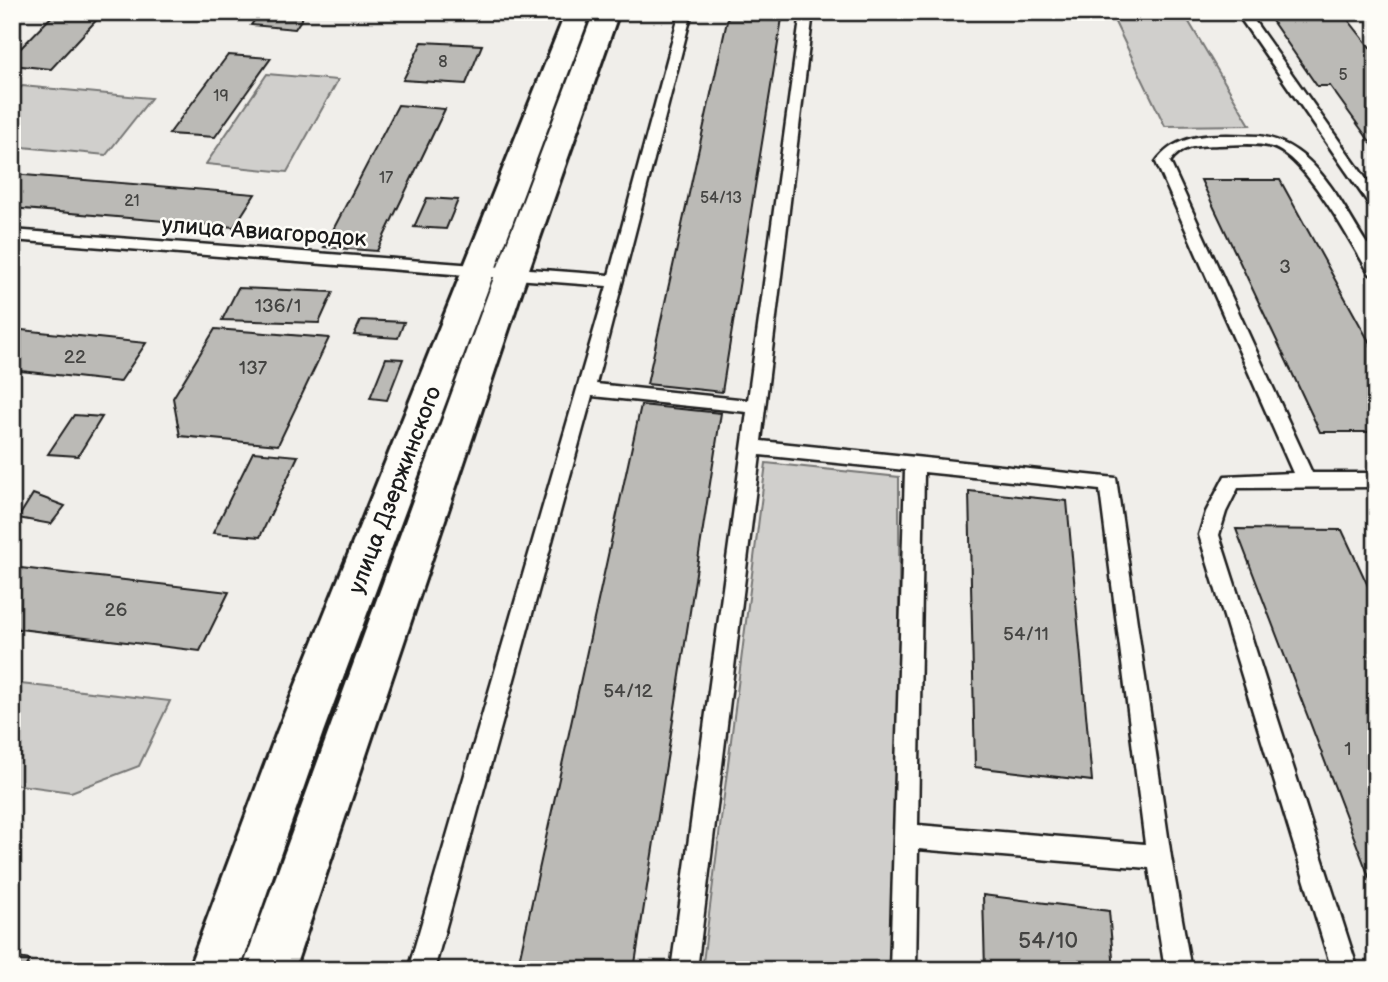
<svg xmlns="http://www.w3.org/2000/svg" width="1388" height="982" viewBox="0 0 1388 982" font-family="'Balsamiq Sans',sans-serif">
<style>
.green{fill:#d0cfcc;stroke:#767674;stroke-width:2}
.building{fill:#bbbab6;stroke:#1c1c1c;stroke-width:2}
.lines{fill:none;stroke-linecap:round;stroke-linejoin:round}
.service-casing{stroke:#1c1c1c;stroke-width:5}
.primary-casing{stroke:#1c1c1c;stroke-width:6}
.service{fill:#fdfcf7;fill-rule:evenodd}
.primary{fill:#fdfcf7;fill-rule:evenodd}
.labels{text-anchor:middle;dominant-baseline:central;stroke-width:5;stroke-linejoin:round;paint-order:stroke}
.far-number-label{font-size:16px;fill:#444442}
.number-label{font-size:19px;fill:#444442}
.street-label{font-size:23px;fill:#1c1c1c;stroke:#fdfcf7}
.near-number-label{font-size:23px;fill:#444442}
</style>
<rect width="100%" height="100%" fill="#f0eeea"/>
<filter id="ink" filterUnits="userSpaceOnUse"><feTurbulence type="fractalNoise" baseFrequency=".0143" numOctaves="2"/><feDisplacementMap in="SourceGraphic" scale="14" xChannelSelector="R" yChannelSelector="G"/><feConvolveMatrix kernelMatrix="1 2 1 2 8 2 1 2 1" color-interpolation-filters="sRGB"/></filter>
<g filter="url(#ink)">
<!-- green -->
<g class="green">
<polygon points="1110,12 1183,12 1250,125 1165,126"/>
<polygon points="267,74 338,80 287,172 206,164"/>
<polygon points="22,86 151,98 106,155 12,146 12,96"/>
<polygon points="766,463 899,477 900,970 702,970"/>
<polygon points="12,683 170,701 139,766 71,792 12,784"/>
</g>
<!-- building -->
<g class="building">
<polygon points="56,12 104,12 51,69 12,65 12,57"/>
<polygon points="261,12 306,12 295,29 251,25"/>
<polygon points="729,12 783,12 722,392 647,384"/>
<polygon points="1266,12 1342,12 1376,55 1376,150 1330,86 1317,86"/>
<polygon points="422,42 482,45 466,84 403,80"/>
<polygon points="228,55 271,58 215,137 169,134"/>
<polygon points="398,105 445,109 377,251 324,247"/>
<polygon points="12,174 255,194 234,227 12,208"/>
<polygon points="1201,180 1280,180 1376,354 1376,432 1320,432"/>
<polygon points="427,198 458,200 446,229 414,227"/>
<polygon points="238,288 333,292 319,323 222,320"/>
<polygon points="361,320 404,322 398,338 354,335"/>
<polygon points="12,329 146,343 120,382 12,370"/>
<polygon points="215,329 329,338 278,445 180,436 173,398"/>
<polygon points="386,358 403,359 387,400 370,398"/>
<polygon points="641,405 721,413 634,970 517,970"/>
<polygon points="74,415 102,417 78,456 48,454"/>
<polygon points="253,452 298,456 260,537 213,533"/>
<polygon points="969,491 1067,501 1092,781 975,767"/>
<polygon points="33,494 65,506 51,524 18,518"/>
<polygon points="1236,529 1342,530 1376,603 1376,895"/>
<polygon points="12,567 229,592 200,651 12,628"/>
<polygon points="983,895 1109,911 1114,970 985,970"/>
<polygon points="12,957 30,960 25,970 12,970"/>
</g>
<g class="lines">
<defs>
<g id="service">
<path d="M680,12H692L596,384L748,400L801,12H813L761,441L1116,478L1171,857L1191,970H1165L1149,868L918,849L916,970H890L905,470L760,455L697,970H671L747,412L592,396L434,970H408L607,286L12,240V230L609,275ZM924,472L1100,490L1145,844L918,825Z"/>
<polygon points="1236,12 1248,12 1376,193 1376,209 1371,207"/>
<path d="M1259,136C1315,144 1339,201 1367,244L1376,245L1374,254L1376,275L1370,274C1350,242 1307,158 1272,147C1255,142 1236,145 1218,145C1199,146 1183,144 1170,162L1312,473H1376V487L1238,488L1226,512L1219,535L1358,970H1332L1199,535L1206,512L1225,476L1293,473L1156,162C1179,129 1222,135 1259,136Z"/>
</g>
<g id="primary">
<polygon points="566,12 591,12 323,732 240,970 188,970 277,732"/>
<polygon points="594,12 619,12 528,272 294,970 242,970 496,272"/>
</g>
</defs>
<!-- service casing -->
<use href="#service" class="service-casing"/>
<!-- primary casing -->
<use href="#primary" class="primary-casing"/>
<!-- service -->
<use href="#service" class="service"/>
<!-- primary -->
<use href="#primary" class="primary"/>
</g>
</g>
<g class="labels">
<!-- far-number labels -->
<g class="far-number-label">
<text x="443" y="62">8</text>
<text x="1343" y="75">5</text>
<text x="221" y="96">19</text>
<text x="386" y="178">17</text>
<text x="721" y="198">54/13</text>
<text x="132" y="201">21</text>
</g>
<!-- number labels -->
<g class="number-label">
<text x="1285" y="267">3</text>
<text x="278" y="306">136/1</text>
<text x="75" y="357">22</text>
<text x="253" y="368">137</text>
<text x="116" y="610">26</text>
<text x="1026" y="634">54/11</text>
<text x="628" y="691">54/12</text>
<text x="1348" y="749">1</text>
</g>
<!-- street labels -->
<g class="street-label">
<text transform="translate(264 232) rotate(4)">улица Авиагородок</text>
<text transform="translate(395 490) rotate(-69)">улица Дзержинского</text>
</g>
<!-- near-number labels -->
<g class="near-number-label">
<text x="1048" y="941">54/10</text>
</g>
</g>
<!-- margin -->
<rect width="1388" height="982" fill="none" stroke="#fdfcf7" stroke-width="42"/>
<rect x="21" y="21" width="1346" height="940" fill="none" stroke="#1c1c1c" stroke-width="2.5" filter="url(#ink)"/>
</svg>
